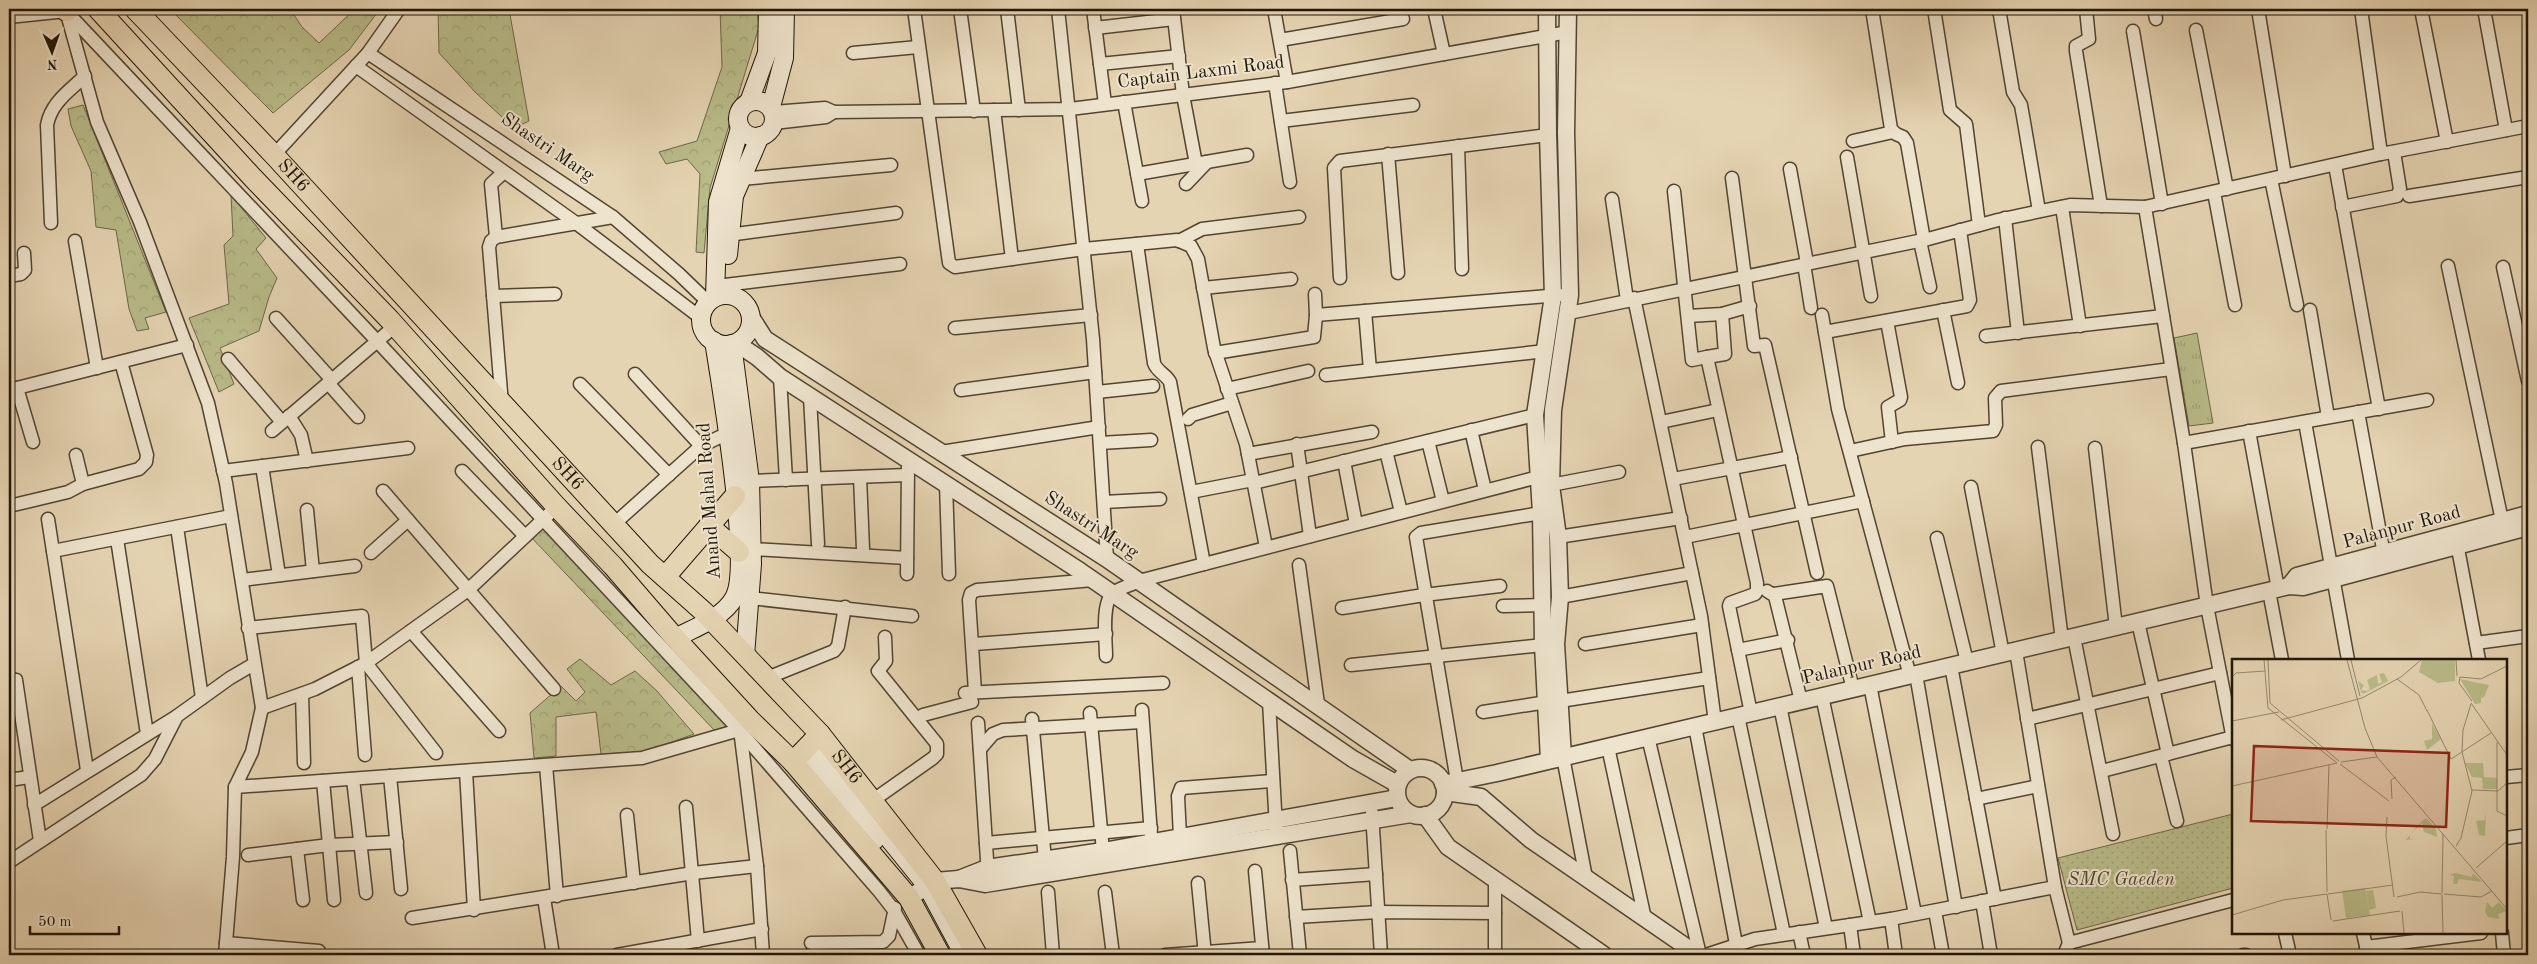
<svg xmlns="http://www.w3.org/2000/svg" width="2537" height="964" viewBox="0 0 2537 964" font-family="'Old Standard TT',serif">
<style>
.grass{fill:url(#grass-tufts);stroke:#6c6848}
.forest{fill:url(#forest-crowns);stroke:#6c6848}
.garden{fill:url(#garden-dots);stroke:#6c6848}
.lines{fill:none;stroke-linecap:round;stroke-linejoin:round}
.minor-casing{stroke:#514531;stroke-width:15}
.tertiary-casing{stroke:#514531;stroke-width:19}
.secondary-casing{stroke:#201506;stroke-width:20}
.primary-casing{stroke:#201506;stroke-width:22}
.minor{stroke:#eee3cd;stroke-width:12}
.tertiary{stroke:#eee3cd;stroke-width:16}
.secondary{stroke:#eee3cd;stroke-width:18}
.primary{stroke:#e5d4b2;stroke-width:20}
.labels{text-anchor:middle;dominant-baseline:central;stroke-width:4;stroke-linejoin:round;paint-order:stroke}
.street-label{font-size:19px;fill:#201506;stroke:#eee3cd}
.park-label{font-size:19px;font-style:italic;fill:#4e472d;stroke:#eee3cd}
.inset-road{fill:none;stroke:#96886d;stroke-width:1}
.view{fill:#8f2418;fill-opacity:0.15;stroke:#8f2418;stroke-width:2.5}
.inset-edge{fill:none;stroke:#201506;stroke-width:2.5}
</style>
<defs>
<pattern id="grass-tufts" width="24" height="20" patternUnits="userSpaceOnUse" patternTransform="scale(1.25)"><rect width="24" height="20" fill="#b9bb89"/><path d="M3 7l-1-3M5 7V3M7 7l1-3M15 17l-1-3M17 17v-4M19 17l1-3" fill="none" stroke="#9fa075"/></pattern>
<pattern id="forest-crowns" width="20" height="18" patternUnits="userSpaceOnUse" patternTransform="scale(1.25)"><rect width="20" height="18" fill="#b9bb89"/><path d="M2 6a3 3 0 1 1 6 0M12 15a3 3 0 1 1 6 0" fill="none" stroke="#9fa075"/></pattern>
<pattern id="garden-dots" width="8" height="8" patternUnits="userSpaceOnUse" patternTransform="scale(1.25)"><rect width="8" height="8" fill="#b9bb89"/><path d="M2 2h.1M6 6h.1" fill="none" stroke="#9fa075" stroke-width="1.8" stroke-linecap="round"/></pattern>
</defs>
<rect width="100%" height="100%" fill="#e5d4b2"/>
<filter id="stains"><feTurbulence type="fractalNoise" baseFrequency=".004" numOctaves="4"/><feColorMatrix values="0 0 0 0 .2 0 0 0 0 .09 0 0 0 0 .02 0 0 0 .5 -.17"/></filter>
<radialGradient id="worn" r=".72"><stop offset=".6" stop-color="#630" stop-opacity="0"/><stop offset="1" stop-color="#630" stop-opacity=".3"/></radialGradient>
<!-- grass -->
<polygon class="grass" points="2197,333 2213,423 2189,426 2174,338"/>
<!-- forest -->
<g class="forest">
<polygon points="170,9 290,9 302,27 319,43 355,9 380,9 349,50 273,113"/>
<polygon points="438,9 509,9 529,121 514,128 476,93 439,53"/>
<polygon points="720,9 757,9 759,27 710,188 704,253 696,252 700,174 687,159 666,164 659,152 697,141 722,67"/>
<polygon points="83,105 166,312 145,318 149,329 137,331 129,309 116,230 96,227 91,171 71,126 68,109"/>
<polygon points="231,195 266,238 256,249 277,278 269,297 259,331 220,348 234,384 219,392 189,318 229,304 224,245 233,236"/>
<polygon points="543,524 728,724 717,733 530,536"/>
<polygon points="580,659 611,685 635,671 656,690 694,734 644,752 601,754 596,712 556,717 556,756 534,758 530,713 561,686 576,701 585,692 567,669"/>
</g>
<!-- garden -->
<polygon class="garden" points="2233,814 2233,888 2077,930 2058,858"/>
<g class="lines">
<defs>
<g id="minor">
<polyline points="64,9 377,341 739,730 879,891 893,909 919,955"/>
<polyline points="914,9 949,263 955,267 1084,249 1177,240 1191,246 1198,259 1214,348 1246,444 1266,547"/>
<polyline points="960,9 974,111"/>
<polyline points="1007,9 1019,110"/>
<polyline points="1058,9 1093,339 1107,559"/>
<polyline points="1093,9 1105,104"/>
<polyline points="1173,9 1183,95 1196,164"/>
<polyline points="1274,9 1287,82"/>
<polyline points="1434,9 1444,54"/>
<polyline points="1872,9 1891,129 1896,134 1903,137 1907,143 1924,240"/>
<polyline points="1934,9 1950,110 1966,124 1979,225"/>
<polyline points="1999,9 2013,92 2021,105 2024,122 2039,211"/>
<polyline points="2086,9 2089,39 2076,46 2076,51 2101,206"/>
<polyline points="2154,9 2156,19"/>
<polyline points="2258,9 2285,176"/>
<polyline points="2361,9 2381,154"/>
<polyline points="2421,9 2447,142"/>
<polyline points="2484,9 2506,130"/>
<polyline points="67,14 97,122 140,222 208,403 226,483 262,708 252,752 235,787 233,857 225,955"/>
<polyline points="9,17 66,11"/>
<polyline points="1095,28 1174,19"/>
<polyline points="2196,30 2227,189"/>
<polyline points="2133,31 2162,204"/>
<polyline points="1280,40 1403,19"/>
<polyline points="368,53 613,217 679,274 708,302"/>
<polyline points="853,53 918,47"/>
<polyline points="1100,64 1179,56"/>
<polyline points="356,66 576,223 701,318"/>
<polyline points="1275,83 1290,182"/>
<polyline points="1124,102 1142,201"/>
<polyline points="994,110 1012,259"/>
<polyline points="773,112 825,108 834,112 1070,109 1287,82 1568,32"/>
<polyline points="1281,121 1413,105"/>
<polyline points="774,123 826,117 834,112"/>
<polyline points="1853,141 1893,132"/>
<polyline points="1458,146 1462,269"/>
<polyline points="1388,154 1398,273"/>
<polyline points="274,155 368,53 399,9"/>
<polyline points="1847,157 1871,296"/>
<polyline points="2335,165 2379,409"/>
<polyline points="1790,169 1807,263"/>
<polyline points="1137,174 1247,155"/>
<polyline points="1732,178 1754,346 1765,345 1817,573"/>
<polyline points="741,179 891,165"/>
<polyline points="2271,179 2297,305"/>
<polyline points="1186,184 1207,162"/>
<polyline points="1674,191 1692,360 1707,357"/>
<polyline points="2214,192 2235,305"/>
<polyline points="2409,196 2528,177"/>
<polyline points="1612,199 1627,300"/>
<polyline points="2062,207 2080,326"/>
<polyline points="2342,207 2397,196 2400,189 2394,152"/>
<polyline points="2005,218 2018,333"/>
<path d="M51,223L47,125C51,103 69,91 85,76"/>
<polyline points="728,235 896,213"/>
<polyline points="496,237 491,184 504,172"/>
<polyline points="75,241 97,368"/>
<polyline points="1179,241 1202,229 1299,217"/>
<polyline points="1920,241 1930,287"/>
<path d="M1137,244L1154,363C1157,372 1166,374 1170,382L1204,564"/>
<polyline points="1804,264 1811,308"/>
<polyline points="2448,266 2504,530"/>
<polyline points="2503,267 2528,381"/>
<polyline points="9,276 21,274 25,270 24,253"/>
<polyline points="1340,278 1334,168 1340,161 1548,135"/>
<polyline points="725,285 900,264"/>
<polyline points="1203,288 1291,279"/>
<polyline points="493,296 555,294"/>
<polyline points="1634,298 1701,616 1715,722"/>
<polyline points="1943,310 1958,383"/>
<polyline points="2310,310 2328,417"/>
<polyline points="1365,311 1370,370"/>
<polyline points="1569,313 1928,239 1998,220 2070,205 2145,207"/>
<polyline points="1722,314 1725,354 1707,357 1757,583 1757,591 1755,594 1730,603 1729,606 1751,713"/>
<polyline points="1316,315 1560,295"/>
<polyline points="1822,315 1838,409 1910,676"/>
<polyline points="1688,316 1722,314 1750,306"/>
<polyline points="276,318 332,380"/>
<polyline points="1887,321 1901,397 1900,400 1888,407 1892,442"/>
<polyline points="955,328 1091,315"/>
<polyline points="1825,332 1967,306 1970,300 1960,230"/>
<polyline points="1986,336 2163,316"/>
<polyline points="1215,353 1314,337 1316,315 1315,294"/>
<polyline points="228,359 282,422"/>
<polyline points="635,374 701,446"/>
<polyline points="1326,375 1546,351"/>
<polyline points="780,377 786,480"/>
<polyline points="328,383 358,417"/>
<polyline points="580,384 669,475"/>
<polyline points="17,388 33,442"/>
<polyline points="1227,389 1308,371"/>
<polyline points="9,390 187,345"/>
<polyline points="961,390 1095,372"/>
<polyline points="1097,392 1153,386"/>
<polyline points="810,397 818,544"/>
<polyline points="502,404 489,247 491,241 496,237 613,217"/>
<polyline points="2358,412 2385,560"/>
<polyline points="289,416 301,435 307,461"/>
<polyline points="1188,419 1192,415 1232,403"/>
<polyline points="1661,422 1718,410"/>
<polyline points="2305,422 2348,660"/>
<polyline points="1471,430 1485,490"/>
<polyline points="272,431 395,326"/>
<polyline points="2249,431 2278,589"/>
<polyline points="1428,441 1443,501"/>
<polyline points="1100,443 1151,440"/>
<polyline points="2184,443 2427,400"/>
<polyline points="1297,444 1310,536"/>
<polyline points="2038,447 2062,640"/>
<polyline points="2095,448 2116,627"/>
<polyline points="1386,451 1401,512"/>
<polyline points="1850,451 1905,439 1993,431 1996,425 1995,398 2001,391 2171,369"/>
<polyline points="941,452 1099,427"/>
<polyline points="1248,454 1372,432"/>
<polyline points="76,455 83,484"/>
<polyline points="1344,461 1356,524"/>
<polyline points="262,466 279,575"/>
<polyline points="223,471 408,448"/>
<polyline points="462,471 525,536"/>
<polyline points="860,477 863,549"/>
<polyline points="1673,479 1791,457"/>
<polyline points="750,481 907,475"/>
<polyline points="1254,483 1535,415"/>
<polyline points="946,484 949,574"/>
<polyline points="1551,485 1619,472"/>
<polyline points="1971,487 2003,654"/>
<polyline points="383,491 554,689"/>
<polyline points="1191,492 1253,480"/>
<polyline points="1104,502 1160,499"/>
<polyline points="9,506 68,492 83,484 139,469 146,462 147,455 121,362"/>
<polyline points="307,510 313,571"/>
<polyline points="48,519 87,770"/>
<polyline points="613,525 701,446 728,433"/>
<polyline points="177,527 202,698"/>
<polyline points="1558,537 1681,518"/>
<polyline points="1685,537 1863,501"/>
<polyline points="1937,538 1967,662"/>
<polyline points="2456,538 2479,660"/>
<polyline points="117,539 147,734"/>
<polyline points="752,549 907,558"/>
<polyline points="53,551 231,516"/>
<polyline points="371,553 408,520"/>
<polyline points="1299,565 1318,704"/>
<polyline points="907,574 908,467"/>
<polyline points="242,580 355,566"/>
<polyline points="1767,591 1775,596 1801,701"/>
<polyline points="2269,591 2282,660"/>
<polyline points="1774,594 1827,586 1853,689"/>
<polyline points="741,595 750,598 912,616"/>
<polyline points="1560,597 1692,573"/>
<polyline points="1503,606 1543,605"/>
<polyline points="1342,608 1424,595 1500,586"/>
<polyline points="2138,622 2168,754"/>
<polyline points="248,628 362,616 366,663 436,753"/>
<polyline points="411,631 499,731"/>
<polyline points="2074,637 2113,834"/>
<polyline points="2476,643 2528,636"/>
<polyline points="974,644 1106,634"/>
<polyline points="1585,644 1702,625"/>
<polyline points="1738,650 1788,640"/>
<polyline points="2016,651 2055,887"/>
<path d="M1106,656C1106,641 1101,603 1113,593C1120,588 1131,585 1139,581L1538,477"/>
<polyline points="1351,665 1543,645"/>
<polyline points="1951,666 1995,899"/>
<polyline points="358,667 365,755"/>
<polyline points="1916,674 1956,907"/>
<polyline points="767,678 834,651 838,646 845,607"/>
<polyline points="9,679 16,680 40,841"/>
<polyline points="1870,685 1915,914"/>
<polyline points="975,692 969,600 971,593 977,590 1093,580"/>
<polyline points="965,693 1163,683"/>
<polyline points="302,694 304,763"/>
<polyline points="1822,696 1870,922"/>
<polyline points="1269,701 1276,828"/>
<polyline points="1560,701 1709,678"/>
<polyline points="1780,706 1826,928"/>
<polyline points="262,708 315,689 366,663 468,590 549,514"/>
<polyline points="1142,710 1151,835"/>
<polyline points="1483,712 1547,702"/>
<polyline points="1090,713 1103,851"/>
<polyline points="1738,716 1784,934"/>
<polyline points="917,719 923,715 972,702"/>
<polyline points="1032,719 1045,860"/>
<polyline points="2027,719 2220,673"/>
<polyline points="978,723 988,875"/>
<polyline points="1695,726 1736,944"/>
<polyline points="740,729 757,866 763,955"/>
<polyline points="1648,737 1700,955"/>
<polyline points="2233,739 2207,606 2184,443 2145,207 2381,154 2528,126"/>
<polyline points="1608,747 1645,919"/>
<polyline points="980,749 993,734 1003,730 1142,722"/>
<polyline points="2161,756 2177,821"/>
<polyline points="1563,757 1586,878"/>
<polyline points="546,765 557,896"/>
<polyline points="466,771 474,910"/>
<polyline points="2102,771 2233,737"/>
<polyline points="390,776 401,889"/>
<polyline points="2506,777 2528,775"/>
<polyline points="353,779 366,893"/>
<polyline points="9,780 29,777"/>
<polyline points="1457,781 1416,537 1421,533 1541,513"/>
<polyline points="235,787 642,758 739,730"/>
<polyline points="1976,799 2038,786"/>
<polyline points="872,801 933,758 937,754 937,744 878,671 886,661 885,637"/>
<polyline points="34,805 177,716"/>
<polyline points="686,807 698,941"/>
<polyline points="1372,813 1381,955"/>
<polyline points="627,815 634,883"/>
<polyline points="1180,837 1178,796 1181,788 1273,781"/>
<polyline points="2506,838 2528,835"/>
<polyline points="986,843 1151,828"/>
<polyline points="297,849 303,900"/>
<polyline points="1290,851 1300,955"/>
<polyline points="248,855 329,845 323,781"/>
<polyline points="9,862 141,775 155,759 177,716 230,678 254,664"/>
<polyline points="1255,871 1263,955"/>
<polyline points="1292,880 1376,874"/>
<polyline points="1495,880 1495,955"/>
<polyline points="1198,883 1205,955"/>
<polyline points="1048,892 1053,955"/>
<polyline points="1105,892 1113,955"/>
<polyline points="544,898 553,955"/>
<polyline points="334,900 329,845 397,842"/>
<polyline points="1982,901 1991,955"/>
<polyline points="1935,911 1943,955"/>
<polyline points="1296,917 1378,912 1495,913"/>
<polyline points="412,918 693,873 757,866"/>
<polyline points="1891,919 1896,955"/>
<polyline points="1850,925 1854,955"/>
<polyline points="1799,932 1804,955"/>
<polyline points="2285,933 2290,955"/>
<polyline points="2363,933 2368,955"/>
<polyline points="2502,933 2504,955"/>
<polyline points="226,943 319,951"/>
<polyline points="811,943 883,942 889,936 895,908"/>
<polyline points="2366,947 2481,933"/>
<polyline points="617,955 762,929"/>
<polyline points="1165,955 1262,948"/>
<polyline points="1706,955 1755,939 1891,919 2055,887 2069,943 2233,900"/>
<polyline points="2064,955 2069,943"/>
<polyline points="2243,955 2246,955"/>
</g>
<g id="tertiary">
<polyline points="1547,9 1548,135 1553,296 1535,415 1541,513 1543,645 1549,760"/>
<polyline points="751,317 765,339 1107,559 1410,770"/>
<polyline points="736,343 757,357 780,377 1080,571 1353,759 1397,784"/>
<polyline points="2289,586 2297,576 2528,514"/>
<polyline points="1563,757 1556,644 1560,597 1558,537 1551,485 1553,410 1570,295 1566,132 1568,9"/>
<circle cx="1421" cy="792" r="24"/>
<polyline points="1443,784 1497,773 2289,586 2303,587 2528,527"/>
<polyline points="1445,792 1481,797 1531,840 1698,955"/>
<polyline points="1425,815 1448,847 1604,955"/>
<polyline points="959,879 987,868 1103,851 1397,798"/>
<polyline points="909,898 935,881 959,879 985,884 1411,814"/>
</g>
<g id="secondary">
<circle cx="756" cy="119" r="18"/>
<polyline points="749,102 767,53 768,9"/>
<polyline points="771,107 784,58 785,9"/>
<polyline points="728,255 734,196 760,136"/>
<circle cx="726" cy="320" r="25"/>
<polyline points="715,297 718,202 740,128"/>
<polyline points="732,344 750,481 752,564 745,656"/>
<path d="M675,638C694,628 723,618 734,598C752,567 721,385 714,341"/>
<polyline points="811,742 927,886 964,955"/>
<polyline points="800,755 875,840"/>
</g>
<g id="primary">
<polyline points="98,9 253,178 390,320 556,506 613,566 675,638 750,720 793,762 909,898 940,955"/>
<path id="s1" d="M135,9L274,155L650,564L704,612L820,734L935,881L977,955"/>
<polyline points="66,11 69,9"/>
<polyline points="709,526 739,552"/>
<polyline points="665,577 735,496"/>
<polyline points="793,762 820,734"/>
</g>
</defs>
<!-- minor casing -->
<use href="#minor" class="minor-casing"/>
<!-- tertiary casing -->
<use href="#tertiary" class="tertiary-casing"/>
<!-- secondary casing -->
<use href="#secondary" class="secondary-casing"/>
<!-- primary casing -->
<use href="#primary" class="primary-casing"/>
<!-- minor -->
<use href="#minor" class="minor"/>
<!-- tertiary -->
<use href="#tertiary" class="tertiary"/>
<!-- secondary -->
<use href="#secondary" class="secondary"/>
<!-- primary -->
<use href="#primary" class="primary"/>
</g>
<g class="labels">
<!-- street labels -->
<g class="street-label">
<text transform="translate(1201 73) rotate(-7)">Captain Laxmi Road</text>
<text transform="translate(547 148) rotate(34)">Shastri Marg</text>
<text stroke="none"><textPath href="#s1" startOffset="230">SH6</textPath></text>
<text stroke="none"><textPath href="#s1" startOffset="635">SH6</textPath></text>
<text transform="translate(710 501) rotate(-94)">Anand Mahal Road</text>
<text transform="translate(1091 526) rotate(33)">Shastri Marg</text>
<text transform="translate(2402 528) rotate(-15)">Palanpur Road</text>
<text transform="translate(1862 666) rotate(-13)">Palanpur Road</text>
<text stroke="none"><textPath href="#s1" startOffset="1040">SH6</textPath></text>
</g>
<!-- park labels -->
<g class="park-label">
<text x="2121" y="880">SMC Gaeden</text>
</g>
</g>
<!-- overview -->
<g transform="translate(2232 659)">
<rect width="275" height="275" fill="#e5d4b2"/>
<path d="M133,229L138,256L114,259L110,232Z" fill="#b9bb89"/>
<path d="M152,14L156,22L131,35L129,33L126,22L132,26L129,31L135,32L138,30L135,21L145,16L146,25L150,23L147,15ZM200,64L209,80L195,91L192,82L200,80ZM233,104H251L252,118L265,119V130H251L250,119L240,118ZM254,153L253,177L247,176L244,162L253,161ZM194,159L204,170L205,178L192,173L190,164L178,176V180H183L174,181L188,164ZM223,214L240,218L241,214L250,223L227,220L225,225H221L222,217L218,216ZM255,243L260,249L267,243L275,252L266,255L267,260L256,258L253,253Z" fill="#b9bb89"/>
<path d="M190,1H223V22L206,24L187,13Z" fill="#b9bb89"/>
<path d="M228,20L257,26L252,38L249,39V44L243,45ZM141,231L144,249L137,251L134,232Z" fill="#b9bb89"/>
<path class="inset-road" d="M32,1L36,49L105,104M36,1L38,44L107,102M115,1L133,69L145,98L275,250M119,1L128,37M224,1L225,17M0,18L4,14L33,12M165,20L187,36L195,52M240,42L227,24L228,18L249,20L275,7M239,44L275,96M195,51L219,100L259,74M49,61L130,39L169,18L189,1M0,62L47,53M265,83V152L275,157M109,103L145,98M108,105L157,142M0,127L105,104M240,131L266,132L275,124M160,140L159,121L164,118M155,158L154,177L162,238M95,170L97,106M94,171L95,233M224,187L229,179L240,132L230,93L231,71L239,45M244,209L275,182M210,234L211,175M95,235L99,261M96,235L161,226M212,235L249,238L260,232M210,236L211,274M165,238L188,233L210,235M170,252L172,274M0,256L51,241L95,235M101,262L168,252"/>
<path class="view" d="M22,87L217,94L214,168L19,162Z"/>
<rect width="275" height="275" class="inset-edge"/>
</g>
<!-- margin -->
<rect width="2537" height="964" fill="none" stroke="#e5d4b2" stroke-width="30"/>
<rect x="10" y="10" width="2517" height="944" fill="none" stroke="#201506" stroke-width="2.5"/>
<rect x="15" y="15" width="2507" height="934" fill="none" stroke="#201506"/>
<!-- north arrow -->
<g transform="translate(52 52) rotate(178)" stroke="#eee3cd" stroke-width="4" paint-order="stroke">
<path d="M0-4L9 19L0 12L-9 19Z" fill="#201506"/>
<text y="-8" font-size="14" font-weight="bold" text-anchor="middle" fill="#201506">N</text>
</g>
<!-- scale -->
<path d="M30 926v8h89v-8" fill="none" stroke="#201506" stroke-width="2.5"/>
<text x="38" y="926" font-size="15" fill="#201506" stroke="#eee3cd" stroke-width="4" paint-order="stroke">50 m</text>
<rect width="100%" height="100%" filter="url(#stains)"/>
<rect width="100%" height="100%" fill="url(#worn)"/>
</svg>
